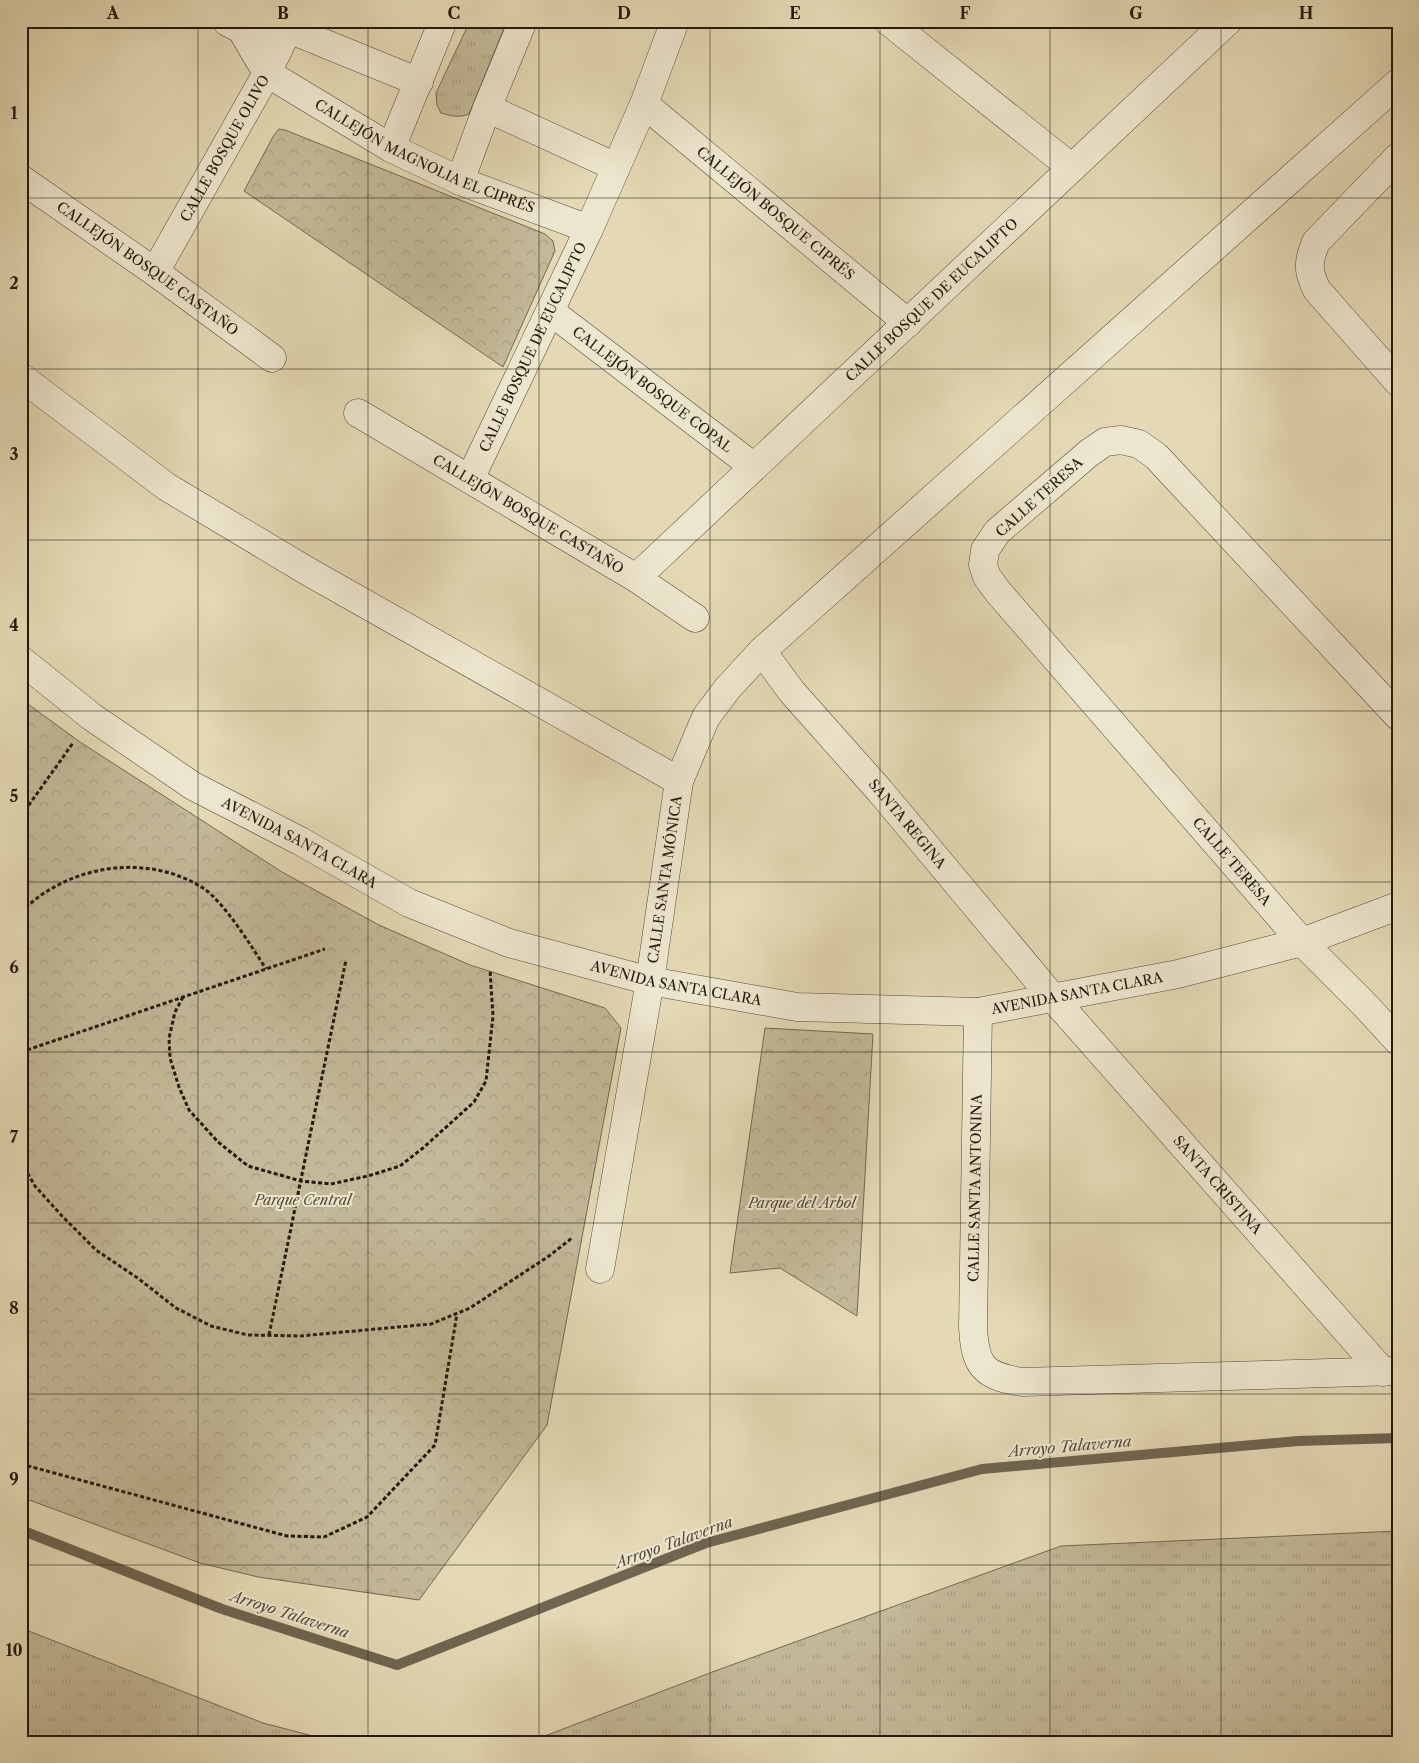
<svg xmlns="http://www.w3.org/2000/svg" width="1419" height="1763" viewBox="0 0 1419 1763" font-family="'Libre Caslon Text',serif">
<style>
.grass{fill:url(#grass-tufts);stroke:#736853}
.park{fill:url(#park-crowns);stroke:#736853}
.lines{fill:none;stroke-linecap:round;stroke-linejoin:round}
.stream{stroke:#6f6550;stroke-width:10}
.minor-casing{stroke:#534938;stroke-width:29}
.path{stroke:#23190e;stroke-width:3;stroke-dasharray:4 2.5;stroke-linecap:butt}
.minor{stroke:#ede6ce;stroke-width:28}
.grid{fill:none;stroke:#23190e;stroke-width:1;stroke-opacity:0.55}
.labels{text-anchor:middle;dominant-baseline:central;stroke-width:4;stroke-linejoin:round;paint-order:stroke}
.street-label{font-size:14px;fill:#23190e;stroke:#ede6ce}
.park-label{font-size:14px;font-style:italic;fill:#534937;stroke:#ede6ce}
.water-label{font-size:15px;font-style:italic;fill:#564c3a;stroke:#ede6ce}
.neatline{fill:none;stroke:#23190e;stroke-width:2}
.grid-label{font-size:16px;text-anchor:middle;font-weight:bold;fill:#23190e}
</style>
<defs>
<pattern id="grass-tufts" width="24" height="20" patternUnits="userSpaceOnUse" patternTransform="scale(1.25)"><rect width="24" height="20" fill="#c3b898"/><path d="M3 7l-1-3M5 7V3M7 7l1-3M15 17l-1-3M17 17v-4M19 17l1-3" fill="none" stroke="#a79e82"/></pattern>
<pattern id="park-crowns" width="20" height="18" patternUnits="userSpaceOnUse" patternTransform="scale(1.25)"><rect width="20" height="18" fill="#c3b898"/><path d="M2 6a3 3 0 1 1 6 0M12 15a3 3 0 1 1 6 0" fill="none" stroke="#a79e82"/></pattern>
</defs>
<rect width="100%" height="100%" fill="#e4d9b4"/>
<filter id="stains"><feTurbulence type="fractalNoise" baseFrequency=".004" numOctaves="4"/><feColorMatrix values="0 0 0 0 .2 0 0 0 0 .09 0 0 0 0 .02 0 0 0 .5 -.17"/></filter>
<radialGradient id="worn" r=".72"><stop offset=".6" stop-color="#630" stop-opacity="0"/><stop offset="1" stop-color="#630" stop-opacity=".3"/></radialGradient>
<!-- grass -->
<g class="grass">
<path d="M470,21H507L469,114C459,118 452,116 441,113L437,105L436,93Z"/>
<polygon points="1398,1531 1398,1742 529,1742 715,1671 1061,1546"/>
<polygon points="21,1628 263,1723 336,1742 21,1742"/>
</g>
<!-- park -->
<g class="park">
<polygon points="279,129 285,130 545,234 553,241 555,251 503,367 244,191 274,135"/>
<polygon points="21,699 80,742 282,872 379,925 470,965 605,1008 621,1028 547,1425 419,1600 258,1577 200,1563 21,1497"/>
<polygon points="765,1028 873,1034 857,1316 780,1268 730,1273"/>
</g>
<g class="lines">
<!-- stream -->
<polyline class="stream" points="21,1530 222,1609 397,1665 706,1543 982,1469 1298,1441 1398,1438"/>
<defs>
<g id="minor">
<polyline points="888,21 1072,168"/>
<polyline points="227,22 241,29 289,29 419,82"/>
<path id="s1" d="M241,29L267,73L391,148L460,181L589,229"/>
<path id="s2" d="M644,104L908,323"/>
<polyline points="487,108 616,167"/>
<polyline points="391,148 443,21"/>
<path d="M1398,157L1316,242C1308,262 1307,270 1317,290L1398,382"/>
<path id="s3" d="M21,179L155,272L272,358"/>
<polyline points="460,181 487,108 523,21"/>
<path id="s4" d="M155,272L267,73L292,21"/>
<path id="s5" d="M550,311L754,467"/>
<polyline points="21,377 167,487 309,572 679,781"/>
<path id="s6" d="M358,413L636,578L695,618"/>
<path id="s7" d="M470,479L589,229L644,104L675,21"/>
<path id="s8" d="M636,578L1228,21"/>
<path id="s9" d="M762,651L792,692L880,791L1053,998L1383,1372"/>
<path id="s10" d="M21,660L92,717L193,786L300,841L409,903L509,943L650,981L797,1007L978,1012L1178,974L1302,942L1398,906"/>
<path id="s11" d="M1398,716L1156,456L1139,444L1121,440L1105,442L1089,453L997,532L985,550L983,565L987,577L999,593L1302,942L1364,1004L1398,1041"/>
<path d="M978,1012L973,1327C975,1366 983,1376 1022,1382L1396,1371"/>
<path id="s12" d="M600,1269L650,981L679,781L706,717L727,689L762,651L1398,83"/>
</g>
</defs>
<!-- minor casing -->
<use href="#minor" class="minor-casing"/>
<!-- path -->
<g class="path">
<polyline points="21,816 73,743"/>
<path d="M21,912C68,865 146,852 203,888C224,902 252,947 266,969"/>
<polyline points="183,997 175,1012 169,1038 170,1058 179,1087 189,1110 218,1142 248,1166 301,1181 331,1184 368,1176 400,1166 423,1148 474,1102 486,1081 493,1016 490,970"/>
<polyline points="21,1052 325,949"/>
<polyline points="21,1162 35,1186 62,1216 96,1250 139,1279 176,1308 211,1326 248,1335 300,1336 431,1324 470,1308 549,1256 572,1238"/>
<polyline points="269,1335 346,960"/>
<polyline points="21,1464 287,1536 324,1537 367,1517 435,1445 457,1314"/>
</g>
<!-- minor -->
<use href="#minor" class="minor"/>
</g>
<!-- grid -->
<path class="grid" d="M198,21V1742M368,21V1742M539,21V1742M710,21V1742M880,21V1742M1050,21V1742M1221,21V1742M21,198H1398M21,369H1398M21,540H1398M21,711H1398M21,882H1398M21,1052H1398M21,1223H1398M21,1394H1398M21,1565H1398"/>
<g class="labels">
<!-- street labels -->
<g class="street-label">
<text stroke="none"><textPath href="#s4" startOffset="142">CALLE BOSQUE OLIVO</textPath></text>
<text stroke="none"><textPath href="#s1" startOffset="230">CALLEJÓN MAGNOLIA EL CIPRÉS</textPath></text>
<text stroke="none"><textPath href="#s2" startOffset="171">CALLEJÓN BOSQUE CIPRÉS</textPath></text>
<text stroke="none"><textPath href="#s3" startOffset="155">CALLEJÓN BOSQUE CASTAÑO</textPath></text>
<text stroke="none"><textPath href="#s8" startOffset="406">CALLE BOSQUE DE EUCALIPTO</textPath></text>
<text stroke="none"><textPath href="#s7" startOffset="146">CALLE BOSQUE DE EUCALIPTO</textPath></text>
<text stroke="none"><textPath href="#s5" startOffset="129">CALLEJÓN BOSQUE COPAL</textPath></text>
<text transform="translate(1039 497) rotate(-42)">CALLE TERESA</text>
<text stroke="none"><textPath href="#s6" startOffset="198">CALLEJÓN BOSQUE CASTAÑO</textPath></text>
<text stroke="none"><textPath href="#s9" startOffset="226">SANTA REGINA</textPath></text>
<text stroke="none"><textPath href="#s10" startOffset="334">AVENIDA SANTA CLARA</textPath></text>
<text stroke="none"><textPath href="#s11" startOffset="976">CALLE TERESA</textPath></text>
<text stroke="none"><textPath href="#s12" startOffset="395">CALLE SANTA MÓNICA</textPath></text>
<text stroke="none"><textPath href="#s10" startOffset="739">AVENIDA SANTA CLARA</textPath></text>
<text stroke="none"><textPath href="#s10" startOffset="1144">AVENIDA SANTA CLARA</textPath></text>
<text stroke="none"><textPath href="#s9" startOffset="702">SANTA CRISTINA</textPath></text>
<text transform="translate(975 1188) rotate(-89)">CALLE SANTA ANTONINA</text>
</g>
<!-- park labels -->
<g class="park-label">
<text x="303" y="1200">Parque Central</text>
<text x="802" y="1203">Parque del Arbol</text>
</g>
<!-- water labels -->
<g class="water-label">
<text transform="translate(1070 1446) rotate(-5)">Arroyo Talaverna</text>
<text transform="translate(674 1542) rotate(-20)">Arroyo Talaverna</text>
<text transform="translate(290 1614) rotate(18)">Arroyo Talaverna</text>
</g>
</g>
<!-- margin -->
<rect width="1419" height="1763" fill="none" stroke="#e4d9b4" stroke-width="55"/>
<rect x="28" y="28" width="1364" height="1708" class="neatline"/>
<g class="grid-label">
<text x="113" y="19">A</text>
<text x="283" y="19">B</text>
<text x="454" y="19">C</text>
<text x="624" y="19">D</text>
<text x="795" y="19">E</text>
<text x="965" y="19">F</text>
<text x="1136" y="19">G</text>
<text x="1306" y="19">H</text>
<text x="14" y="119">1</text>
<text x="14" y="289">2</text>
<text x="14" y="460">3</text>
<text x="14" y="631">4</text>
<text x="14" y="802">5</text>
<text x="14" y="973">6</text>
<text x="14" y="1143">7</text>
<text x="14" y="1314">8</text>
<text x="14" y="1485">9</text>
<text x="14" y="1656">10</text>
</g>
<rect width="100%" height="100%" filter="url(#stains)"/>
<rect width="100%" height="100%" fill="url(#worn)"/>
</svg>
